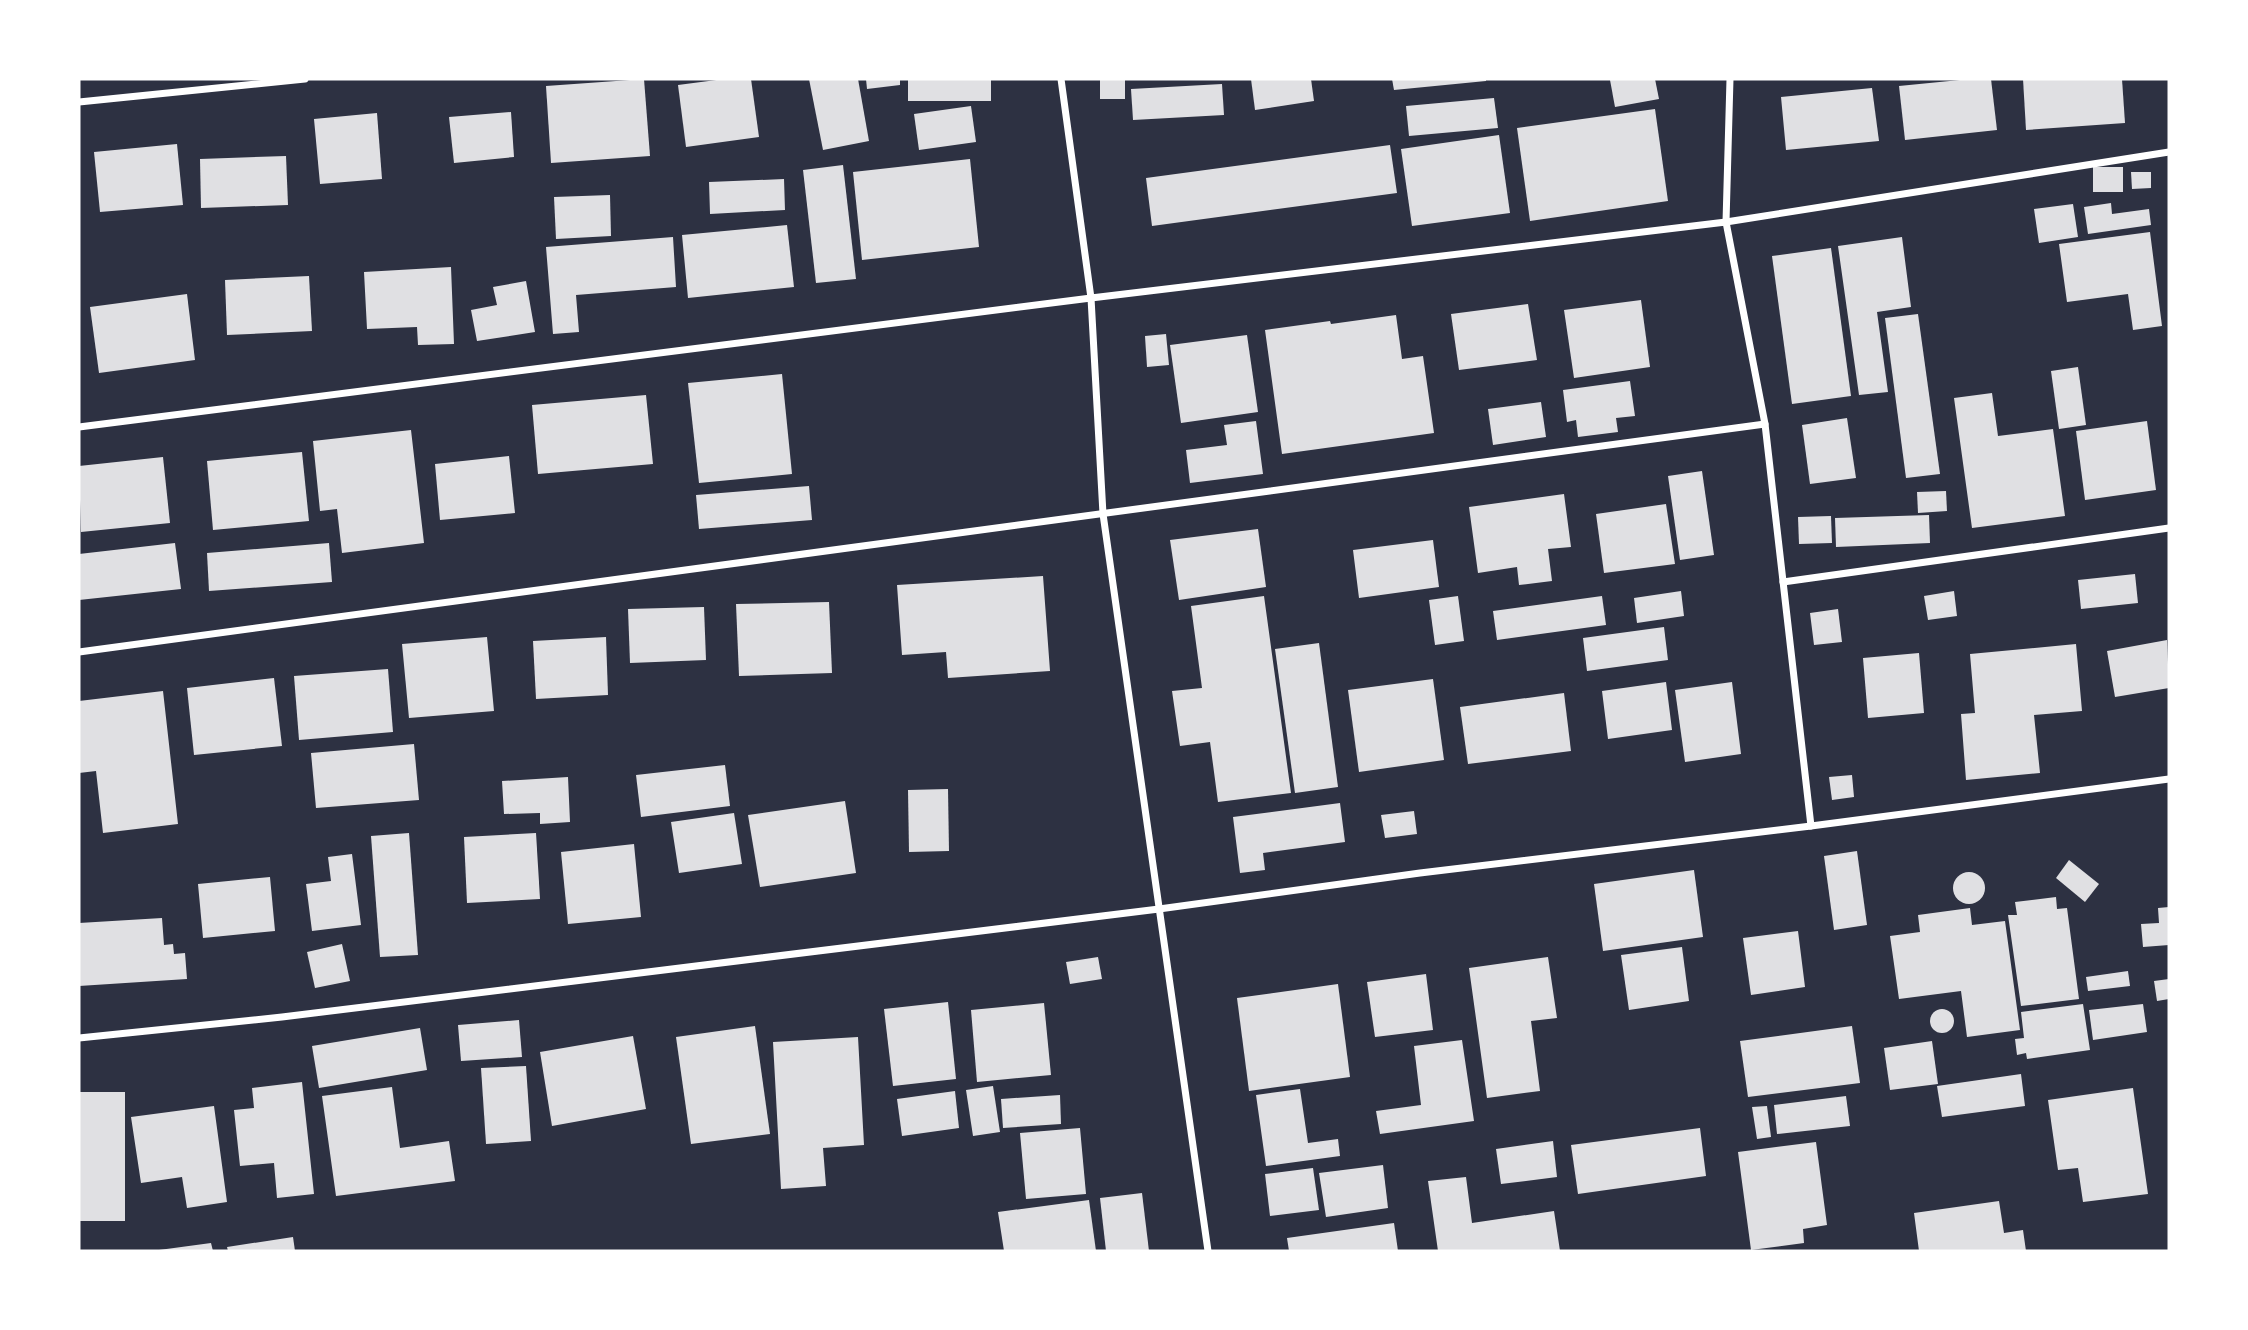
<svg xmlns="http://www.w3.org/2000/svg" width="2248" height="1330" viewBox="0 0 2248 1330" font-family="Raleway,sans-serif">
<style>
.building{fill:#e0e0e3}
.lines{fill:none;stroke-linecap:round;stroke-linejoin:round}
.minor{stroke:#fff;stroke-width:7}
</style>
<rect width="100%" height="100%" fill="#2d3142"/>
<!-- building -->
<g class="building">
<polygon points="644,79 650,156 551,163 546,86"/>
<polygon points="724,79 751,79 759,137 686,147 678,85"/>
<polygon points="809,79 858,79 869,141 823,150"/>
<polygon points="866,79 900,79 900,85 867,89"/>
<rect x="908" y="79" width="83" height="22"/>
<rect x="1100" y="79" width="25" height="20"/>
<polygon points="1251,79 1311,79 1314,101 1255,110"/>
<polygon points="1392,79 1486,79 1486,81 1394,90"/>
<polygon points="1618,79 1655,79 1659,99 1615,107 1610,80"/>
<polygon points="1970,79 1991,79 1997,130 1905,140 1899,86"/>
<polygon points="2023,79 2122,79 2125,123 2026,130"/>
<polygon points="1222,84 1224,115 1133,120 1131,89"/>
<polygon points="1872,88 1879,141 1786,150 1781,97"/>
<polygon points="1494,98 1498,128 1409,136 1406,106"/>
<polygon points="971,106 976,142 919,150 914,114"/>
<polygon points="1655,109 1668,201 1530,221 1517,128"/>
<polygon points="511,112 514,157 454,163 449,117"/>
<polygon points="377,113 382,179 320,184 314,119"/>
<polygon points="1499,135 1510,213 1412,226 1401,149"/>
<polygon points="177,144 183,205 100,212 94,152"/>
<polygon points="1390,145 1397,193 1152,226 1146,178"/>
<polygon points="286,156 288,205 201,208 200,159"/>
<polygon points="970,159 979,247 862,260 853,172"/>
<polygon points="843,165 856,279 816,283 803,170"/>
<rect x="2093" y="167" width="30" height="25"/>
<polygon points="2131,172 2151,172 2151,188 2132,189"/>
<polygon points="784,179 785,210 710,214 709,182"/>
<polygon points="610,195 611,236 556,239 554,197"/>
<polygon points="2111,203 2112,214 2149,209 2151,225 2088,234 2084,207"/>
<polygon points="2073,204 2078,237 2039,243 2034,209"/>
<polygon points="787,225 794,287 688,298 682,235"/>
<polygon points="2150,232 2162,326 2133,330 2128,294 2067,302 2059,244"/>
<polygon points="673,237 676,287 576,295 579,332 553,334 546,247"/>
<polygon points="1902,237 1911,307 1877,312 1888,392 1859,395 1838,246"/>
<polygon points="1831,248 1851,396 1792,404 1772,256"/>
<polygon points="451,267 454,344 418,345 417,327 367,329 364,272"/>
<polygon points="309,276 312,331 227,335 225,280"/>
<polygon points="526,281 535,332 477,341 471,310 497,305 493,287"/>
<polygon points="187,294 195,360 99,373 90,307"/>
<polygon points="1641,300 1650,367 1574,378 1564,310"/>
<polygon points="1528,304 1537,360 1459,370 1451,314"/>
<polygon points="1918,314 1940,474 1906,478 1885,318"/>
<polygon points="1396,315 1402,359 1423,356 1434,433 1282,454 1265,330 1330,321 1331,324"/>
<polygon points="1166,334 1169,365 1147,367 1145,336"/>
<polygon points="1247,335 1258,412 1181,423 1170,345"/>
<polygon points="2078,367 2086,425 2059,429 2051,371"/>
<polygon points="782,374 792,474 699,483 688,383"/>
<polygon points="1630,381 1635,416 1616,418 1618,432 1578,437 1576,420 1567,422 1563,390"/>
<polygon points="1992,393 1998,436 2053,429 2065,516 1972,528 1954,398"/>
<polygon points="646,395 653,464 538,474 532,405"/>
<polygon points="1541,402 1546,437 1493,445 1488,409"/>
<polygon points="1847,418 1856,478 1810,484 1802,425"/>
<polygon points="1256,421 1263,474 1190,483 1186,450 1227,445 1224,425"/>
<polygon points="2147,421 2156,490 2085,500 2076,431"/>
<polygon points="411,430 424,543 342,553 337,509 320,511 313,441"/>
<polygon points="302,452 309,521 213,530 207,461"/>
<polygon points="509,456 515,513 440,520 435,464"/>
<polygon points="163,457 170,523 81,532 79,466"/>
<polygon points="1702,471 1714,555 1680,560 1668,476"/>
<polygon points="809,486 812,520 699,529 696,495"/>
<polygon points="1946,491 1947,511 1918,513 1917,492"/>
<polygon points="1564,494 1571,547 1548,549 1552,581 1519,585 1517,567 1478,573 1469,507"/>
<polygon points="1666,504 1675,564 1604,573 1596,514"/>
<polygon points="1929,515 1930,543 1836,547 1835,518"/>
<polygon points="1831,516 1832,543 1799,544 1798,517"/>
<polygon points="1258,529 1266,587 1179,600 1170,540"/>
<polygon points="1433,540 1439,587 1359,598 1353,550"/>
<polygon points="175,543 181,589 79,600 79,554"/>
<polygon points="329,543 332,582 209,591 207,553"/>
<polygon points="2135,574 2138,603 2081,609 2078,580"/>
<polygon points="1043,576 1050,671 948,678 946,652 902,655 897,585"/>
<polygon points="1681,591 1684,616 1637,623 1634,598"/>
<polygon points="1954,591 1957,616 1928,620 1924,596"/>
<polygon points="1264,596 1291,793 1218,802 1210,742 1180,746 1172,691 1202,688 1191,606"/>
<polygon points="1458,596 1464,641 1435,645 1429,600"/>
<polygon points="1602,596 1606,625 1497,640 1493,611"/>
<polygon points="829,602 832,673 739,676 736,604"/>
<polygon points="704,607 706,660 630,663 628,609"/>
<polygon points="1838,609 1842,642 1814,645 1810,613"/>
<polygon points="1664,627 1668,660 1587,671 1583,638"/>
<polygon points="487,637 494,711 409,718 402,644"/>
<polygon points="606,637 608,695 536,699 533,641"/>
<polygon points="2167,640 2169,688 2115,697 2107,651"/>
<polygon points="1319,643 1338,787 1295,793 1275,649"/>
<polygon points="2076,644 2082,711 2034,715 2040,773 1966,780 1961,714 1975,713 1970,654"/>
<polygon points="1919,653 1924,713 1868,718 1863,658"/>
<polygon points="388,669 393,732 299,740 294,676"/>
<polygon points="274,678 282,746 194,755 187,688"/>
<polygon points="1433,679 1444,760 1359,772 1348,690"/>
<polygon points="1666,682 1672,730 1608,739 1602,691"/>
<polygon points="1732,682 1741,754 1685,762 1675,690"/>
<polygon points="163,691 178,824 103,833 96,771 79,773 79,701"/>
<polygon points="1564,693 1571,751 1468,764 1460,707"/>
<polygon points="414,744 419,800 316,808 311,753"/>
<polygon points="725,765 730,806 641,817 636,775"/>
<polygon points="1852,775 1854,797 1832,800 1829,777"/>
<polygon points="568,777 570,822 540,824 540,813 504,814 502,781"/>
<polygon points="948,789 949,851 909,852 908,790"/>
<polygon points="845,801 856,873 760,887 748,815"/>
<polygon points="1340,803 1345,842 1263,853 1265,870 1240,873 1233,817"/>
<polygon points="1414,811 1417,834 1385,838 1381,815"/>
<polygon points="734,813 742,864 679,873 671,822"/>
<polygon points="409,833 418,955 380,957 371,836"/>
<polygon points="536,833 540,899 467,903 464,837"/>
<polygon points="634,844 641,917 568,924 561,852"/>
<polygon points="1857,851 1867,925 1834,930 1824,856"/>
<polygon points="352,854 361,925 312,931 306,884 331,881 328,857"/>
<polygon points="2069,860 2099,884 2085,902 2056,878"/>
<polygon points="1694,870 1703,937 1603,951 1594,884"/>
<circle cx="1969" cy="888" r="16"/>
<polygon points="270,877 275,931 203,938 198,884"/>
<polygon points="2056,897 2057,909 2067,908 2079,999 2021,1006 2008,915 2017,915 2015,902"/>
<polygon points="2169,907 2169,945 2143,947 2141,924 2159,923 2158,908"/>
<polygon points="1970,908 1972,925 2005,921 2020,1030 1967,1037 1961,991 1899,999 1890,936 1920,932 1918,915"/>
<polygon points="162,918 164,945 173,944 174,954 185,953 187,979 79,986 79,923"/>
<polygon points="1798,931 1805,987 1751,995 1743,938"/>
<polygon points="342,944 350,981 315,988 307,952"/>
<polygon points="1682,947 1689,1001 1629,1010 1621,955"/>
<polygon points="1098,957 1102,979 1070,984 1066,962"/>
<polygon points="1548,957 1557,1018 1531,1021 1540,1091 1487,1098 1469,968"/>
<polygon points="2128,971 2130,986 2088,991 2086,977"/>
<polygon points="1426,974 1433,1030 1375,1037 1367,982"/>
<polygon points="2169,979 2169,999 2157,1001 2154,981"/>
<polygon points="1338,984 1350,1077 1249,1091 1237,998"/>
<polygon points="948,1002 956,1079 893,1086 884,1009"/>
<polygon points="1044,1003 1051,1075 977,1082 971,1010"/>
<polygon points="2083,1004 2090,1050 2027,1059 2026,1053 2017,1055 2015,1039 2024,1038 2021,1012"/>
<polygon points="2143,1004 2147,1032 2093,1040 2089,1010"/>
<circle cx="1942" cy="1021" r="12"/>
<polygon points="519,1020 522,1057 461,1061 458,1025"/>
<polygon points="755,1026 770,1134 691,1144 676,1037"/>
<polygon points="1852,1026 1860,1083 1748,1097 1740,1041"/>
<polygon points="420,1028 427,1070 319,1088 312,1046"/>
<polygon points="633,1036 646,1109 552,1126 540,1052"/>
<polygon points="858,1037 864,1145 823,1148 826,1186 781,1189 773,1042"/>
<polygon points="1462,1040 1474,1121 1380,1134 1376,1111 1421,1105 1414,1046"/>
<polygon points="1932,1041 1938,1084 1890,1090 1884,1048"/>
<polygon points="526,1066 531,1141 486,1144 481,1068"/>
<polygon points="2021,1074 2025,1106 1942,1117 1937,1086"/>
<polygon points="302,1082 314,1194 277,1198 274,1163 240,1166 234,1110 254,1108 252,1088"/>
<polygon points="993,1086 1000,1132 973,1136 966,1090"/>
<polygon points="392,1087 400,1148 449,1141 455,1181 336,1196 322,1096"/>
<polygon points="2133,1088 2148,1194 2083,1202 2078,1168 2058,1170 2048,1100"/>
<polygon points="1300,1089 1308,1143 1338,1139 1340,1156 1266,1166 1256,1095"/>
<polygon points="955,1091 959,1128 902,1136 897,1099"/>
<rect x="79" y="1092" width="46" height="129"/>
<polygon points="1060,1095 1061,1124 1003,1128 1001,1099"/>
<polygon points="1846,1096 1850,1126 1777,1134 1774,1105"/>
<polygon points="214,1106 227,1202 187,1208 182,1177 141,1183 131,1117"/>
<polygon points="1767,1106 1771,1137 1757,1139 1752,1107"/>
<polygon points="1080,1128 1086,1194 1026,1199 1020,1133"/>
<polygon points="1700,1128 1706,1176 1578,1194 1571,1145"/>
<polygon points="1553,1141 1557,1177 1501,1184 1496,1149"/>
<polygon points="1816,1142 1827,1225 1803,1229 1804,1243 1751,1250 1738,1152"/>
<polygon points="1383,1165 1388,1208 1326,1217 1319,1173"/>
<polygon points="1313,1168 1319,1210 1270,1216 1265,1174"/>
<polygon points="1466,1177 1472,1223 1554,1211 1560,1251 1438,1251 1428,1181"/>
<polygon points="1142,1193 1149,1251 1106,1251 1100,1198"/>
<polygon points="1089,1200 1096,1251 1004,1251 998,1212"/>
<polygon points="1999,1201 2004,1233 2023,1230 2026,1251 1919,1251 1914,1213"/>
<polygon points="1394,1223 1398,1251 1289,1251 1287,1238"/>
<polygon points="293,1237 295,1251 228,1251 227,1247"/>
<polygon points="211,1243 213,1251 159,1251 159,1250"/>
</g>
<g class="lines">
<!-- minor -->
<g class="minor">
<polyline points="1061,79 1091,298 1103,514 1208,1251"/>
<polyline points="1730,79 1726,222 1765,424 1811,826"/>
<polyline points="79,102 305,79"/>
<polyline points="79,427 1091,298 1726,222 2169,152"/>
<polyline points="1783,582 2169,528"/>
<polyline points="79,652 1765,424"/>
<polyline points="79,1038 282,1017 1159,909 1420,873 1811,826 2169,779"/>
</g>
</g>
<!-- border -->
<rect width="2248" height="1330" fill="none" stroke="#ffffff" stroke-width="161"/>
</svg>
